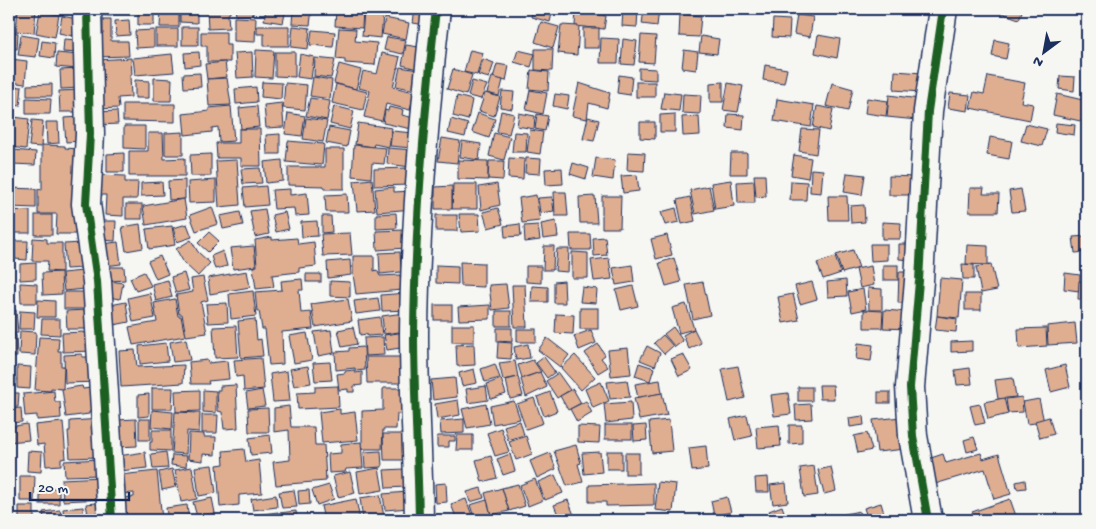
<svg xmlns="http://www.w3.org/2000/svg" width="1096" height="529" viewBox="0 0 1096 529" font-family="'Gochi Hand',sans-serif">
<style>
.building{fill:#dfae91;stroke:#1b2f5e}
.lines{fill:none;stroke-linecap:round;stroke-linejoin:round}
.minor-casing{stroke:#1b2f5e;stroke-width:31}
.minor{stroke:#f6f6f2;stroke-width:28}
.cycleway-casing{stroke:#f6f6f2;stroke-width:11}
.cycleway{stroke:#1b5e20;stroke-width:8}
</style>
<rect width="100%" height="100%" fill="#f6f6f2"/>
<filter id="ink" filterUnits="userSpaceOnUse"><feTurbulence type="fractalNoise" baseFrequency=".02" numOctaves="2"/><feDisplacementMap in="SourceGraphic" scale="10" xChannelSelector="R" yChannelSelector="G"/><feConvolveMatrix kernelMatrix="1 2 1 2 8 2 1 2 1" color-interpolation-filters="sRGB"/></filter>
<g filter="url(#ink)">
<!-- building -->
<g class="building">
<polygon points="9,9 16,9 13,29 9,29"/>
<polygon points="18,9 36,10 34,33 16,31"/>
<polygon points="94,9 130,9 130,14 113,12 112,16 94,15"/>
<polygon points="161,9 179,9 179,27 160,27"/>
<polygon points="180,9 197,9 197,23 180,22"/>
<polygon points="207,9 230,9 230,13 228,14 229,28 208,29"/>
<polygon points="235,9 253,9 253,15 236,15"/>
<polygon points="266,9 286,9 283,23 264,20"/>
<polygon points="293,9 312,9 310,25 292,24"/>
<polygon points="336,9 363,9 362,28 335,26"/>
<polygon points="415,9 428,9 432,26 413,23"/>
<polygon points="533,9 553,9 550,22 531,17"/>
<polygon points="576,9 583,9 591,13 606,16 604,29 575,26"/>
<polygon points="623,9 638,9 637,27 622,26"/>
<polygon points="644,9 659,9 657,26 642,24"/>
<rect x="777" y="9" width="18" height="6"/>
<polygon points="990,9 1023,9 1019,19"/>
<polygon points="40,11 59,15 55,37 36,33"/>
<polygon points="138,11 154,12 154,25 138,25"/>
<polygon points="364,12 383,14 381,38 362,36"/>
<polygon points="680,14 701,16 699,37 679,36"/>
<polygon points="797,15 813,17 810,37 794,34"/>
<polygon points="62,16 77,19 73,36 59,33"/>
<polygon points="234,17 256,18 255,42 234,41"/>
<polygon points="385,18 409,23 406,39 382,34"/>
<polygon points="103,19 111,19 111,41 128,41 129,56 96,57 95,34 103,33"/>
<polygon points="773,19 790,20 789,38 772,37"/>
<polygon points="129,20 130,35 116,36 115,21"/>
<polygon points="541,22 559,27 553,48 535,42"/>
<polygon points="561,25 579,26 577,55 558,53"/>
<polygon points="257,26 289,26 289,46 264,46 264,34 257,34"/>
<polygon points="293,26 310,28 308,49 291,47"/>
<rect x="182" y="27" width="16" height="18"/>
<polygon points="339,28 356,29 355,41 377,43 375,65 345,63 345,60 336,59"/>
<rect x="583" y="28" width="16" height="20"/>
<rect x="156" y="29" width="22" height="17"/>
<polygon points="154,30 154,47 136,48 135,31"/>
<polygon points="312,30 335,32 333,47 310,45"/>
<polygon points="9,32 18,33 17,49 9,48"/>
<polygon points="201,32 226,32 226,45 230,45 230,62 207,62 207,46 201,46"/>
<polygon points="21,35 39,38 36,57 18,55"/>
<polygon points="641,35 656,36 654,63 639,62"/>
<polygon points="818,35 840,39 837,58 815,53"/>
<polygon points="701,36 719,39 717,54 699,52"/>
<polygon points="387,37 406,40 403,54 384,50"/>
<polygon points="601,38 619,39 618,63 600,63"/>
<polygon points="64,39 78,40 77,53 63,52"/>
<polygon points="623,39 637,41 634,65 621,64"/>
<polygon points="995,40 1009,43 1006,59 992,56"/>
<polygon points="42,41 55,43 54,58 40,56"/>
<polygon points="406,45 425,48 421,70 402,65"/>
<polygon points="535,49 553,49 552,71 535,70"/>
<polygon points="256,50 274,51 272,78 255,77"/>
<polygon points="470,50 483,53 477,75 464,72"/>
<polygon points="518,50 535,54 531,67 514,62"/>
<polygon points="684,50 698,52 696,70 682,68"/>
<polygon points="199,52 200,65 185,67 184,53"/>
<polygon points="252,52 253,77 237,78 235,53"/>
<polygon points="275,52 295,52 295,77 275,76"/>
<polygon points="57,53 78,55 78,69 56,67"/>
<polygon points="382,53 400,57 393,87 414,92 410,110 386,104 382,121 364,117 370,91 359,88 363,71 377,74"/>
<polygon points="172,54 174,72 135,75 133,58"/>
<polygon points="300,54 314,57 311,79 297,77"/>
<polygon points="131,58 132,75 130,75 131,97 118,98 119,108 98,109 97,60"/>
<polygon points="315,58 335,60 331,78 314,76"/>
<polygon points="11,59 27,61 25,84 9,82"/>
<polygon points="483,59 494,63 489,78 478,75"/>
<polygon points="225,62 227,77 207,79 205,64"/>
<polygon points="339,64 361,70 356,89 334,83"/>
<polygon points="497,64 509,66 506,81 493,78"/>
<polygon points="765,65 787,69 784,83 763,80"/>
<polygon points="400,67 424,71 420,91 396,86"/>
<polygon points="639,68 656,69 656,80 639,79"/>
<polygon points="79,69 80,88 61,89 60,70"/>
<polygon points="453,69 472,75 466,95 447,89"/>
<polygon points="531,70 549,72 548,91 529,89"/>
<polygon points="895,71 923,73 921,92 894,90"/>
<polygon points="200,73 201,87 184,88 183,74"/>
<polygon points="619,75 632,77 630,95 617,93"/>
<polygon points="988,76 1025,83 1021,102 1033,104 1030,120 970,108 974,92 984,94"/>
<polygon points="1060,76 1075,77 1074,91 1059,89"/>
<polygon points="313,77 332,80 330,99 310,96"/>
<polygon points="492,77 503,80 499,96 487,93"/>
<polygon points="154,78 172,79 171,101 154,101"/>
<polygon points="227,78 231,105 209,106 207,79"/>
<polygon points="135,80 149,81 149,98 135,98"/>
<polygon points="472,81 487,85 481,99 468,96"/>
<polygon points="262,82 282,83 281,99 261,97"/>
<rect x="636" y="82" width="19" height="15"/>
<polygon points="723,82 723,102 710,102 710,83"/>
<polygon points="285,83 307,85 305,110 283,108"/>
<polygon points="579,83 610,93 607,108 589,103 587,119 572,116"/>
<polygon points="728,83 743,86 738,112 723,110"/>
<polygon points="832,83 853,89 848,111 826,106"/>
<polygon points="52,84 52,96 27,96 27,85"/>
<polygon points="336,84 367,92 363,110 332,103"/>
<polygon points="9,86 22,87 20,106 9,104"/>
<polygon points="256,87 257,102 236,104 235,89"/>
<polygon points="81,90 82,102 75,102 75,112 60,112 59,91"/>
<polygon points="530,90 547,93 543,114 526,110"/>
<polygon points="502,91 514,92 512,109 500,107"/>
<polygon points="664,92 681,94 679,111 661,109"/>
<polygon points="485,93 500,97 494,116 479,111"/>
<polygon points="950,93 970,95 968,111 948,108"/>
<polygon points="555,94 569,96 567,109 553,106"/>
<polygon points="683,94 701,95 700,114 682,113"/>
<polygon points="1057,94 1087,101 1085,122 1053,115"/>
<polygon points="889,95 919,99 917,120 887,117"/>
<polygon points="457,96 472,100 468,120 453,116"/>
<polygon points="26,98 51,99 50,114 26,114"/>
<polygon points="310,98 330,101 327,120 306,116"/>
<polygon points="867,98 888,101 886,116 865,113"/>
<polygon points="777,99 814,105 811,127 774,121"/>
<polygon points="282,103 284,127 266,128 264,105"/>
<polygon points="123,104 175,104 175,122 123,121"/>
<polygon points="231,106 234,141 219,142 218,127 212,128 212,132 185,135 183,114 209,111 209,108"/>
<polygon points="257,106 259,127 241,129 239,108"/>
<polygon points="334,106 354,111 350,129 330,124"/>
<polygon points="817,106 833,109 829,131 813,127"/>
<polygon points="389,107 403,110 402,115 414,118 412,129 383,123 385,110 388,111"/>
<polygon points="117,111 118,124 99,125 98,112"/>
<polygon points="501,111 514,114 509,134 497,132"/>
<polygon points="288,113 305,116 302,136 285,134"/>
<polygon points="478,113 495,119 489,138 472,132"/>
<polygon points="519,113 535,116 534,129 517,126"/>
<polygon points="537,114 548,116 545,131 535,129"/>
<polygon points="675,114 675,132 660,132 660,115"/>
<polygon points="728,114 744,115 743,130 727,128"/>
<polygon points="699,116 700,135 683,136 682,117"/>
<polygon points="14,117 29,119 26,149 10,147"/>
<polygon points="80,117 82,141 66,142 64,118"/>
<polygon points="588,117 599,120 594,141 583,139"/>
<polygon points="306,118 327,121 323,142 303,139"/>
<polygon points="451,119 468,124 465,137 448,133"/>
<polygon points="32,120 43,121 41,147 29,146"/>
<polygon points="46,122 58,122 59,143 47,144"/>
<polygon points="640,122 655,122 655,139 640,138"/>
<polygon points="358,123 392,128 389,147 374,144 373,147 355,144"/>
<polygon points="1056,123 1075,125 1074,135 1055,132"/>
<polygon points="1026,124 1047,129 1042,146 1021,141"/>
<polygon points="124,126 145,126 145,149 124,148"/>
<polygon points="329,127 350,131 347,147 326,143"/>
<polygon points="239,129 260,129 261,166 241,166 241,158 217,158 216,143 239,143"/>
<polygon points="802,129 819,130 816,154 799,151"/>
<polygon points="530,130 543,132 540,154 527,152"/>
<polygon points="392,131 414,133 412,148 390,146"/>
<polygon points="183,132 183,155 165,155 165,133"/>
<polygon points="514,132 527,133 526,152 512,152"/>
<polygon points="148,133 163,133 164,159 185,158 185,176 129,176 129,151 148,151"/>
<polygon points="494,133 510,137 504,160 489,156"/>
<polygon points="280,134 280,154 267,154 266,135"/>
<polygon points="990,137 1012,141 1009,159 987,155"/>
<polygon points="442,138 460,141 457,163 438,161"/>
<polygon points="288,141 324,144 322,165 286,162"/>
<polygon points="462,141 481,144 479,160 460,157"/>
<polygon points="42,145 65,146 65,148 79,149 79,234 56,234 57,214 38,214 38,189 42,190"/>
<polygon points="354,145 386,148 384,164 372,163 371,178 352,176"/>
<polygon points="388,148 413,150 411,167 387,164"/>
<polygon points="325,149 344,149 344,189 324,189 324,186 288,185 288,167 325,167"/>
<polygon points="13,150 36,152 35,165 12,164"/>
<polygon points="628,152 645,153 644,171 627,170"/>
<polygon points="124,153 124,172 107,172 107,154"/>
<polygon points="731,153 747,153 747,174 730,174"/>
<polygon points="211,154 211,176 191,176 190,155"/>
<polygon points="794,155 811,158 808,178 791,175"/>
<polygon points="509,158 524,159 523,179 508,178"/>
<polygon points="526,158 541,159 540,174 525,173"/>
<polygon points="596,158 615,160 613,180 593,177"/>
<polygon points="237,160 240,205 219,207 216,161"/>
<polygon points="282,160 283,181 266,183 264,162"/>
<polygon points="458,160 488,161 488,180 458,179"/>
<polygon points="489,161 504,161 503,180 488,179"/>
<polygon points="573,163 589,168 586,179 570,174"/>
<polygon points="260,168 262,183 243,184 241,169"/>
<polygon points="411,168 411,185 374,186 374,169"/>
<polygon points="562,168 563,184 546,185 545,169"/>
<polygon points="811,169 823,170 821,193 810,192"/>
<polygon points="847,173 865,175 862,195 844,192"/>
<polygon points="99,175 125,176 125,182 138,182 137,199 123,199 123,216 105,215 106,195 99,195"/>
<polygon points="637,175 639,191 623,193 621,176"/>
<polygon points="754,175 765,175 766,196 756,197"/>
<polygon points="889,176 915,177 915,195 889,195"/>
<polygon points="372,179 375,210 357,211 354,181"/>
<polygon points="185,180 185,199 169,200 168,181"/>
<polygon points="216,180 216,202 189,203 188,182"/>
<polygon points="731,180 734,206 715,209 711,183"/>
<polygon points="754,181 755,203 738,203 737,182"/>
<polygon points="791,181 807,182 806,200 790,200"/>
<polygon points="162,182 163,195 141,196 141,183"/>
<polygon points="453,184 477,184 477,209 452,209"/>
<polygon points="497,184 500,205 481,210 479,187"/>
<polygon points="266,186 268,205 245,207 243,188"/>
<polygon points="452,186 452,209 435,209 435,187"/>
<polygon points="709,186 714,210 695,214 690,190"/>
<polygon points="394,187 394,192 411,191 413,209 377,212 375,189"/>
<polygon points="9,188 36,189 36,208 9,207"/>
<polygon points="970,188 984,188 983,194 999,194 998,212 969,212"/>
<polygon points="290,189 290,195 307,193 309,215 295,216 294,208 274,209 272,190"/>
<polygon points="1021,189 1025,211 1012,212 1009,191"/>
<polygon points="554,192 566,192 568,216 555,216"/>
<polygon points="347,194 348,212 326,212 325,195"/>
<polygon points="536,195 540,221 522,223 519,198"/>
<polygon points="595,196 597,223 580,223 579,197"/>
<polygon points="602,196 621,196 620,228 602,228"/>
<polygon points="828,196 847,196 848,220 829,220"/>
<polygon points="552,197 554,211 540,213 538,198"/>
<polygon points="690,197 695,221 682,224 677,200"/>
<polygon points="184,199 187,218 146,225 143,206"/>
<rect x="126" y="204" width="16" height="15"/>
<polygon points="864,205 865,222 851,223 850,206"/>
<polygon points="212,207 218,224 196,231 190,215"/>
<polygon points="498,208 503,224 488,228 483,212"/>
<polygon points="676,208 679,222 665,225 661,212"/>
<polygon points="265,209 269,234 255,237 250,211"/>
<polygon points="10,210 30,211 30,233 10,233"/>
<polygon points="240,212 243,225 223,229 220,216"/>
<polygon points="285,212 289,229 276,232 272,215"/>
<polygon points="396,213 397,228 376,229 376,214"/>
<polygon points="459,214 479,214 480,231 461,232"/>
<rect x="35" y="215" width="17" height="20"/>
<rect x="436" y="215" width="21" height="16"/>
<polygon points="322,216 331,216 332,232 322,233"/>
<polygon points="102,221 116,221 115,241 102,240"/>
<polygon points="317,221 318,236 302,237 301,222"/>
<polygon points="556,221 558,237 543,239 541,224"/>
<polygon points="882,222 901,223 900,239 882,239"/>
<polygon points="140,224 143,248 126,251 122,227"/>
<polygon points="187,224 192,237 177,242 173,228"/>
<polygon points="520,224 521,236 505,237 504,226"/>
<polygon points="538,225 540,240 525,242 524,226"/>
<polygon points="172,226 175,245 149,249 146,229"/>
<polygon points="405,230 406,248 377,250 376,231"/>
<polygon points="209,232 219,241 208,252 198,243"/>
<polygon points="350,233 352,255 323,256 321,234"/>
<polygon points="570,234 590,234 591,250 571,250"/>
<polygon points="667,235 672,255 656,259 651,239"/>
<polygon points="1087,236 1087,252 1075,253 1073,237"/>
<polygon points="272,237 272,240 297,238 298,244 314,242 316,266 299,268 299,272 272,275 274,287 256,289 253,267 257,266 255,240"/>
<polygon points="605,237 607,255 594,256 593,238"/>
<polygon points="33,238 47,239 47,243 62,243 62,272 47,271 48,261 32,261"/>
<polygon points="191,240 198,252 210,263 198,276 184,263 176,249"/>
<polygon points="15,241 28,241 27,260 15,259"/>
<polygon points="118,242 121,264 105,266 102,244"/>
<polygon points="82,243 83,268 66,269 64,244"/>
<polygon points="870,244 887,244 887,260 871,261"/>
<polygon points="899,244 916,244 915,260 899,259"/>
<polygon points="967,245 988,246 988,265 966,264"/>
<polygon points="254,246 256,266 233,269 230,248"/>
<polygon points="544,246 554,246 553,270 543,270"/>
<polygon points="557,249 569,249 568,272 555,271"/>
<polygon points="853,250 859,268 842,273 836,255"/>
<polygon points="223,251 227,266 215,269 211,256"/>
<polygon points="400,252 401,272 380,274 379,253"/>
<polygon points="572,252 588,253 588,278 572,278"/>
<polygon points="160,256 168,274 156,279 148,261"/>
<polygon points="353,256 374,256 374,271 377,270 380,276 400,275 402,290 356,294 353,274"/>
<polygon points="835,257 841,273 823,279 817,263"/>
<polygon points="609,258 612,279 594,281 591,260"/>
<polygon points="674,258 681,282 666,286 659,263"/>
<polygon points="9,260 13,260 12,304 9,304"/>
<polygon points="350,260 351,275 328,278 327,262"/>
<polygon points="460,262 484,263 484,287 461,286"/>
<polygon points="36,263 36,279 20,280 20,264"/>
<polygon points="962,264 974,265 974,279 963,279"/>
<polygon points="991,264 997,290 981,293 976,267"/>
<polygon points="436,265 458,266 458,284 436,283"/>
<polygon points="632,265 634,282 616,285 613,268"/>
<rect x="883" y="265" width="15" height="15"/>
<polygon points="526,266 541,266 541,283 526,282"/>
<polygon points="871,266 874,285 860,288 856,269"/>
<polygon points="110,267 124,267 125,280 111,281"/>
<polygon points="83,271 85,289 64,291 62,273"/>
<polygon points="247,271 250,287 210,294 208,278"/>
<polygon points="61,272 62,294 43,295 42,273"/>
<polygon points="144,272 151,286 136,291 130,278"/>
<polygon points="899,272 912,272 911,303 898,303"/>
<polygon points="184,273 189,290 176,293 171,277"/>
<polygon points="1065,273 1080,275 1079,291 1064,289"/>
<rect x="306" y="274" width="15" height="8"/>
<polygon points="203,277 208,300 201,302 207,333 186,336 182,314 179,314 176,295 193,292 191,279"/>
<polygon points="940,278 962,280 959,318 937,316"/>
<polygon points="302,279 303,290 299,290 301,313 311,312 313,329 282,332 283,364 269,365 265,329 262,329 259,311 257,311 255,292 282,290 281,281"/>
<polygon points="104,280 123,283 120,299 102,296"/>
<polygon points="168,280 172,297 156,301 152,284"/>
<polygon points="846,280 847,296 828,297 827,282"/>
<polygon points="330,281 350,282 350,297 330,296"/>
<polygon points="564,281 565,303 554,303 554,282"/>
<polygon points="1079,281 1087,281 1087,300 1078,299"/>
<polygon points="703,282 710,315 693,319 686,285"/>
<polygon points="812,282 817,299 800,304 795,286"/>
<polygon points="20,283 37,284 37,303 21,303"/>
<polygon points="506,284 509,308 492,310 489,285"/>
<polygon points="512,285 525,285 527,327 514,327"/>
<polygon points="532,286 548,287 548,302 531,302"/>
<polygon points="633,286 638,306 621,310 616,290"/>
<polygon points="582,287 597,289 596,303 580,302"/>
<polygon points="868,288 882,289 882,310 869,310"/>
<polygon points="863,289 866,309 852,312 848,292"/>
<polygon points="253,291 256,316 231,319 229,294"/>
<polygon points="64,292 85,292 86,309 64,309"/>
<polygon points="150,293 155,318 133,322 128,298"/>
<polygon points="407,293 408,310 382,311 381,295"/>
<polygon points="793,294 799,320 783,323 778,297"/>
<rect x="965" y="294" width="16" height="16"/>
<polygon points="378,298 380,311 356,314 354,301"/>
<polygon points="175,299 178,316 181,316 185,336 133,345 129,327 157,322 154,303"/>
<polygon points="348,299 352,321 315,327 311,304"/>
<polygon points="38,300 55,301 55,317 37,317"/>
<polygon points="126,302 129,322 114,325 110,305"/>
<polygon points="227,303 228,322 208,323 206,304"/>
<polygon points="686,304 694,329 679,333 672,308"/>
<rect x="434" y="305" width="18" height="15"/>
<polygon points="490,305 490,319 459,320 458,307"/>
<rect x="580" y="308" width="18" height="21"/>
<polygon points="16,310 18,333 9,334 9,311"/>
<polygon points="87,310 87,329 67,329 66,311"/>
<polygon points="864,310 883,311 882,328 864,328"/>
<polygon points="884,310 909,312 908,329 883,328"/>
<polygon points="20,311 35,312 34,329 19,329"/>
<rect x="496" y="311" width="15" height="15"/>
<polygon points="404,313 407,331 384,334 382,316"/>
<polygon points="556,314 574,315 573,334 555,333"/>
<polygon points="937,316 957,319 956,332 935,330"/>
<polygon points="380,317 382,335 367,336 367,334 360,335 358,320"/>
<polygon points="42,319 60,319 60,335 41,334"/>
<polygon points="255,319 257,340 261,339 263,356 241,358 238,321"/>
<polygon points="1075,323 1077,343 1048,345 1047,326"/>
<rect x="452" y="325" width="22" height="17"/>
<polygon points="236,326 238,357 215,358 213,327"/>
<polygon points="353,327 357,344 342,347 338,330"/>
<polygon points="673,327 683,341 675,347 664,334"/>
<polygon points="497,328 512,328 512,342 497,341"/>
<polygon points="1046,328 1047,346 1019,348 1018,329"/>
<rect x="517" y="329" width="19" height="13"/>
<polygon points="694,329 701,343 689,349 683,335"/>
<polygon points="331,330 334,353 318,356 314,332"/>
<polygon points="591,330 596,343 579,350 574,336"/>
<polygon points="20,331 36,332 35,355 19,354"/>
<polygon points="84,332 84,334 94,333 95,351 63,352 62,333"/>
<polygon points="405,332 407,347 387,350 384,335"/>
<polygon points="307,333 312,360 294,363 289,336"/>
<polygon points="16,335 17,357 10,357 10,362 9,362 9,336"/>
<polygon points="663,335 673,346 664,354 654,343"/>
<polygon points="39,337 59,338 58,351 61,351 61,366 64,366 63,389 51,388 51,391 35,390"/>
<polygon points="383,337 384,355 365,356 364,338"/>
<polygon points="547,338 569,355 560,367 538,350"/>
<polygon points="186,339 190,360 173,362 170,342"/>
<polygon points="972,341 972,351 951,352 951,342"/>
<polygon points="498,342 512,343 511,359 497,358"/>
<polygon points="166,343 168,361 140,364 139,346"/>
<polygon points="858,343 873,345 871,361 856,359"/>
<polygon points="474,344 475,365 457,366 456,345"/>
<polygon points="528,344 530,358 516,360 514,347"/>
<polygon points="598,344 605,355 601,358 608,367 598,373 585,353"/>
<polygon points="647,346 660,353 655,366 640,360"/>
<polygon points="364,347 365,370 355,371 355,368 336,370 335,352 349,351 349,348"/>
<polygon points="628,348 631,374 611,376 608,350"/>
<polygon points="135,350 137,367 184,365 183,383 121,387 119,351"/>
<polygon points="82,354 82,357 92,357 98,382 65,383 64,355"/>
<polygon points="683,354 692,370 679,376 671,359"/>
<polygon points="575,355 595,377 581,390 561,368"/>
<polygon points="366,357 407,357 407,383 367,383"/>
<polygon points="544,357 555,372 547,378 536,363"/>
<polygon points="261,358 264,389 244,391 243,376 236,377 234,360"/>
<polygon points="207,360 208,363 227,361 229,379 208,381 209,384 191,384 189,362"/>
<polygon points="533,360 541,372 522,378 518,365"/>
<polygon points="515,361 518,377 503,380 499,363"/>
<polygon points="330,362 332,380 315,381 313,363"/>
<polygon points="639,363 654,368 650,381 635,376"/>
<polygon points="495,364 500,378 485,382 481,369"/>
<polygon points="1065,365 1070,387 1051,392 1046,370"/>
<polygon points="17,366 31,367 30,389 17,388"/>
<polygon points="308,366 311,383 294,386 290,369"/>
<polygon points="738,366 745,398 729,402 722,369"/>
<polygon points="970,368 972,384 957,385 955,370"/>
<polygon points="474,369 477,383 462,386 459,373"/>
<polygon points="354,370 355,373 362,372 362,385 354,386 354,392 348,392 348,389 339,390 337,374 345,373 345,371"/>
<polygon points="287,371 290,401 273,402 270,374"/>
<polygon points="540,372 547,387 526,397 521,379"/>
<polygon points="558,373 570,390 557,398 546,381"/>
<polygon points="518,377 523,396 510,399 506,380"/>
<polygon points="455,378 457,397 433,400 431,380"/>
<polygon points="1013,378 1016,397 998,399 995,380"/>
<polygon points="501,379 506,394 491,399 487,384"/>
<polygon points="627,380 630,397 610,399 607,382"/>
<polygon points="660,380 662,393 638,398 635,384"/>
<polygon points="601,382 609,401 593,408 585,389"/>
<polygon points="236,385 238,428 224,429 222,412 218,411 217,390 220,390 220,386"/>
<polygon points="819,385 833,385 834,399 820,399"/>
<polygon points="82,386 83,389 98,387 101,410 89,412 89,414 66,417 62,389"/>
<polygon points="338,386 339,407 298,409 297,393 315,392 315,387"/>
<polygon points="486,386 488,400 468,403 466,389"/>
<rect x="798" y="387" width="14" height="14"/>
<polygon points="152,388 173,388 172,409 152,409"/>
<polygon points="383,388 406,388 406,414 397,414 396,429 383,429 382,449 362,449 362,411 383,410"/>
<polygon points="573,389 581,403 568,410 560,396"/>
<polygon points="200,390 200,411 176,412 175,391"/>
<polygon points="203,390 216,391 216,413 203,412"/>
<polygon points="262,390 265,406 248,408 246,393"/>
<polygon points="54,391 55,402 60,402 61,418 37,420 37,415 25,416 23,394"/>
<polygon points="550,392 557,411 544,416 537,397"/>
<rect x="878" y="392" width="12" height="11"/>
<polygon points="9,393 19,393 18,407 9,407"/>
<polygon points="662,393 667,415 639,420 634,398"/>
<polygon points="788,393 791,414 774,416 771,395"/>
<polygon points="149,394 149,416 138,417 138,395"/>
<polygon points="1022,397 1023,412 1008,413 1006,399"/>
<polygon points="534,398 543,423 526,429 517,404"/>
<polygon points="1004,398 1008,414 988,419 984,402"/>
<polygon points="1039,399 1044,422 1027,424 1023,402"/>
<polygon points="458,400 460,415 437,419 435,404"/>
<polygon points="514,401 520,419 493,424 490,406"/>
<polygon points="586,401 592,413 577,422 570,409"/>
<polygon points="631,402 632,420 606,423 604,404"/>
<polygon points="486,404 490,424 467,428 462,409"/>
<polygon points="811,404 812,419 796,420 795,405"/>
<polygon points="980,404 985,423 975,425 970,406"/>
<polygon points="289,406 291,427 314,427 315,445 324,445 326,481 276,485 273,462 290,460 289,430 274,432 274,408"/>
<polygon points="21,408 22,422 9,423 9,409"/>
<polygon points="268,408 269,432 249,432 248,409"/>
<polygon points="340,409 340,414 355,412 358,440 322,443 319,412"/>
<polygon points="152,410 173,412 172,429 151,427"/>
<polygon points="175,412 200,413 199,432 187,431 186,454 172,453"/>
<polygon points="202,415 218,415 217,433 202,433"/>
<polygon points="747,415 752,436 735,440 730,419"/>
<polygon points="863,416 864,425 850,427 849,418"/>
<polygon points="901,417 906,449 877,452 873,420"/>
<polygon points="1049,417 1054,434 1040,438 1035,421"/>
<polygon points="102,419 98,457 70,458 68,431 70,431 70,421"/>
<polygon points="136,419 137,446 118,447 117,420"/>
<rect x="139" y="419" width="11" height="21"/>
<polygon points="464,419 464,433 441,434 440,421"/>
<polygon points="669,420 672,451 652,453 649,422"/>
<polygon points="520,421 524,435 508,440 504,426"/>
<polygon points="63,422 66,458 61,459 61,465 46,466 44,444 37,445 35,425"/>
<polygon points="27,424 29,440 9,442 9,427"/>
<rect x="605" y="425" width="27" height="14"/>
<polygon points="646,425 647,440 634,441 633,426"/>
<polygon points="779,425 781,446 758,448 756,427"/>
<polygon points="789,425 802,425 802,443 789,444"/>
<polygon points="578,426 600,427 599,443 578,442"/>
<polygon points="501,428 509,452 495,456 487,433"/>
<polygon points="152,430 171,430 171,451 150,450 150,442 152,442"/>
<polygon points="189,433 204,434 204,437 216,437 215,455 203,454 203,461 188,459"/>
<polygon points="867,433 872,450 858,453 854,436"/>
<polygon points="383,434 402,434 403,460 384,460"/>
<polygon points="270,435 272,453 251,455 249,438"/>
<polygon points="457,435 473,435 473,450 456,450"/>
<polygon points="437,436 455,436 455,441 449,441 449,447 437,447"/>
<polygon points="526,436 532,454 516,460 509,442"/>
<polygon points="974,437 978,449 967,452 964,440"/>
<polygon points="361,442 363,468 346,469 345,472 329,473 328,454 341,453 341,444"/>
<polygon points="576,445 581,463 578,464 583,482 567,486 554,451"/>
<polygon points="706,446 708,469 692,471 689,448"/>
<polygon points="244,449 246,462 259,460 262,493 239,495 239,505 220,507 217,465 224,464 223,451"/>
<polygon points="28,451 42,452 41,472 27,471"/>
<polygon points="381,451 382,467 365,468 364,452"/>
<rect x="607" y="451" width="15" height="18"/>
<polygon points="145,452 147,468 120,471 118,456"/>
<polygon points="166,452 168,468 153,469 151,454"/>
<polygon points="600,452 602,472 584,474 582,453"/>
<polygon points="550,453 556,469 537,478 530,461"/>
<rect x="625" y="453" width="14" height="21"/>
<polygon points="981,453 983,459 999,454 1011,494 994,499 985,469 935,484 928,459 943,454 946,463"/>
<polygon points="510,454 515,471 503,475 497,459"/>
<polygon points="172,455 187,456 186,467 171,465"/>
<polygon points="491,456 497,478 482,482 476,460"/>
<polygon points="100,459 101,475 65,476 64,461"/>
<polygon points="212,465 216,493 199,496 195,467"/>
<polygon points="814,466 818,495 804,497 800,468"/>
<polygon points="192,467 197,499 181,502 175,470"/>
<polygon points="831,467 836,491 824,494 818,470"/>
<polygon points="379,468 383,490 360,494 357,472"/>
<polygon points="9,469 12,469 14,489 9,489"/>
<polygon points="172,469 176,487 162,490 159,472"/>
<polygon points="404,469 406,487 386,488 384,470"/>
<polygon points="157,471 162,520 125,520 122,498 134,497 134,493 122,494 120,475"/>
<polygon points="350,472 355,493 338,497 333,476"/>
<polygon points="555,475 563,493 545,500 538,482"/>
<polygon points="20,476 35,476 34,501 20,501"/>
<polygon points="102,477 103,499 63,501 62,479"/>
<polygon points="768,477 769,492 756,492 755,478"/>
<polygon points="535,479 543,500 528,506 520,485"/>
<polygon points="1025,480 1026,488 1017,489 1016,482"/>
<polygon points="658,482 676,484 673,512 655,510"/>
<polygon points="446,483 447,502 436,503 435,484"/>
<polygon points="654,483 654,505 606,506 606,502 589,502 589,485"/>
<polygon points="786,483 788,502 773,504 770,485"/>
<polygon points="518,484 525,506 509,511 502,488"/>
<polygon points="329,485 334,499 317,505 312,490"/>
<rect x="40" y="488" width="19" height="16"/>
<polygon points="481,488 484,498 470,502 467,492"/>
<polygon points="502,488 509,511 491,515 485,493"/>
<polygon points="294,490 297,507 282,508 279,492"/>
<polygon points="309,490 310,504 299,505 298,491"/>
<polygon points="9,491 12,491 15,520 9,520"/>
<polygon points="407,492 409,508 385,510 383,494"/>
<polygon points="276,495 277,507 253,510 251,499"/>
<polygon points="380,495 384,517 363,520 360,498"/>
<polygon points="727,497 731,512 714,516 711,501"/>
<polygon points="212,498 215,513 197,517 193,502"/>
<polygon points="356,499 360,520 324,520 321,506"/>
<polygon points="466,499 473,518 468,520 457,520 451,504"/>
<polygon points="1010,499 1016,516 1003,520 975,520 972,512"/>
<polygon points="487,500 491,515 475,520 470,505"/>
<polygon points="568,500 576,520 560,520 554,505"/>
<polygon points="105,502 107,520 89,520 86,504"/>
<polygon points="881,503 886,520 868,520 864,508"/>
<polygon points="187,505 189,520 168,520 166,508"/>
<rect x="19" y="506" width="15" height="14"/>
<polygon points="782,506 787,520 772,520 769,511"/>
<polygon points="83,507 84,520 64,520 63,509"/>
<polygon points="60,510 62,520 44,520 43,512"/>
<polygon points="296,511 297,520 281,520 279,513"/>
<polygon points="859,511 861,520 842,520 841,515"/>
<polygon points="278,512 279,520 256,520 255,515"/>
</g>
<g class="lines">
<defs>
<g id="minor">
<polyline points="87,9 90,134 86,204 97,281 112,520"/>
<path d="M419,520C418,458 414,396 414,334C415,226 424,116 436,9"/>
<polyline points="928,520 913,436 910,387 919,281 928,111 943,9"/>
</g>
</defs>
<!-- minor casing -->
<use href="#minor" class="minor-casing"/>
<!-- minor -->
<use href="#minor" class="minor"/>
<defs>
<g id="cycleway">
<polyline points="87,9 90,134 86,204 97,281 112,520"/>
<path d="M419,520C418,458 414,396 414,334C415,226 424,116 436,9"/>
<polyline points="928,520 913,436 910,387 919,281 928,111 943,9"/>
</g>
</defs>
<!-- cycleway casing -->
<use href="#cycleway" class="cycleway-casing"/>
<!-- cycleway -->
<use href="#cycleway" class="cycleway"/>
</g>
</g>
<!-- margin -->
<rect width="1096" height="529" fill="none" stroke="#f6f6f2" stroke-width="30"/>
<rect x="15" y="15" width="1066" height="499" fill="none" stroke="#1b2f5e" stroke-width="2" filter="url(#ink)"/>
<!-- north arrow -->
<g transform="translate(1044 52) rotate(212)" stroke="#f6f6f2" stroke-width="4" paint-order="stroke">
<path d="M0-4L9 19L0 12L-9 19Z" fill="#1b2f5e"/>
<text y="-8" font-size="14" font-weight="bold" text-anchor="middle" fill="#1b2f5e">N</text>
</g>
<!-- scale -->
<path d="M30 492v8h99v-8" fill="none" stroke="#1b2f5e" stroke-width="2.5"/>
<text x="38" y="492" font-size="15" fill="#1b2f5e" stroke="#f6f6f2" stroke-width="4" paint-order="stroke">20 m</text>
</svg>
